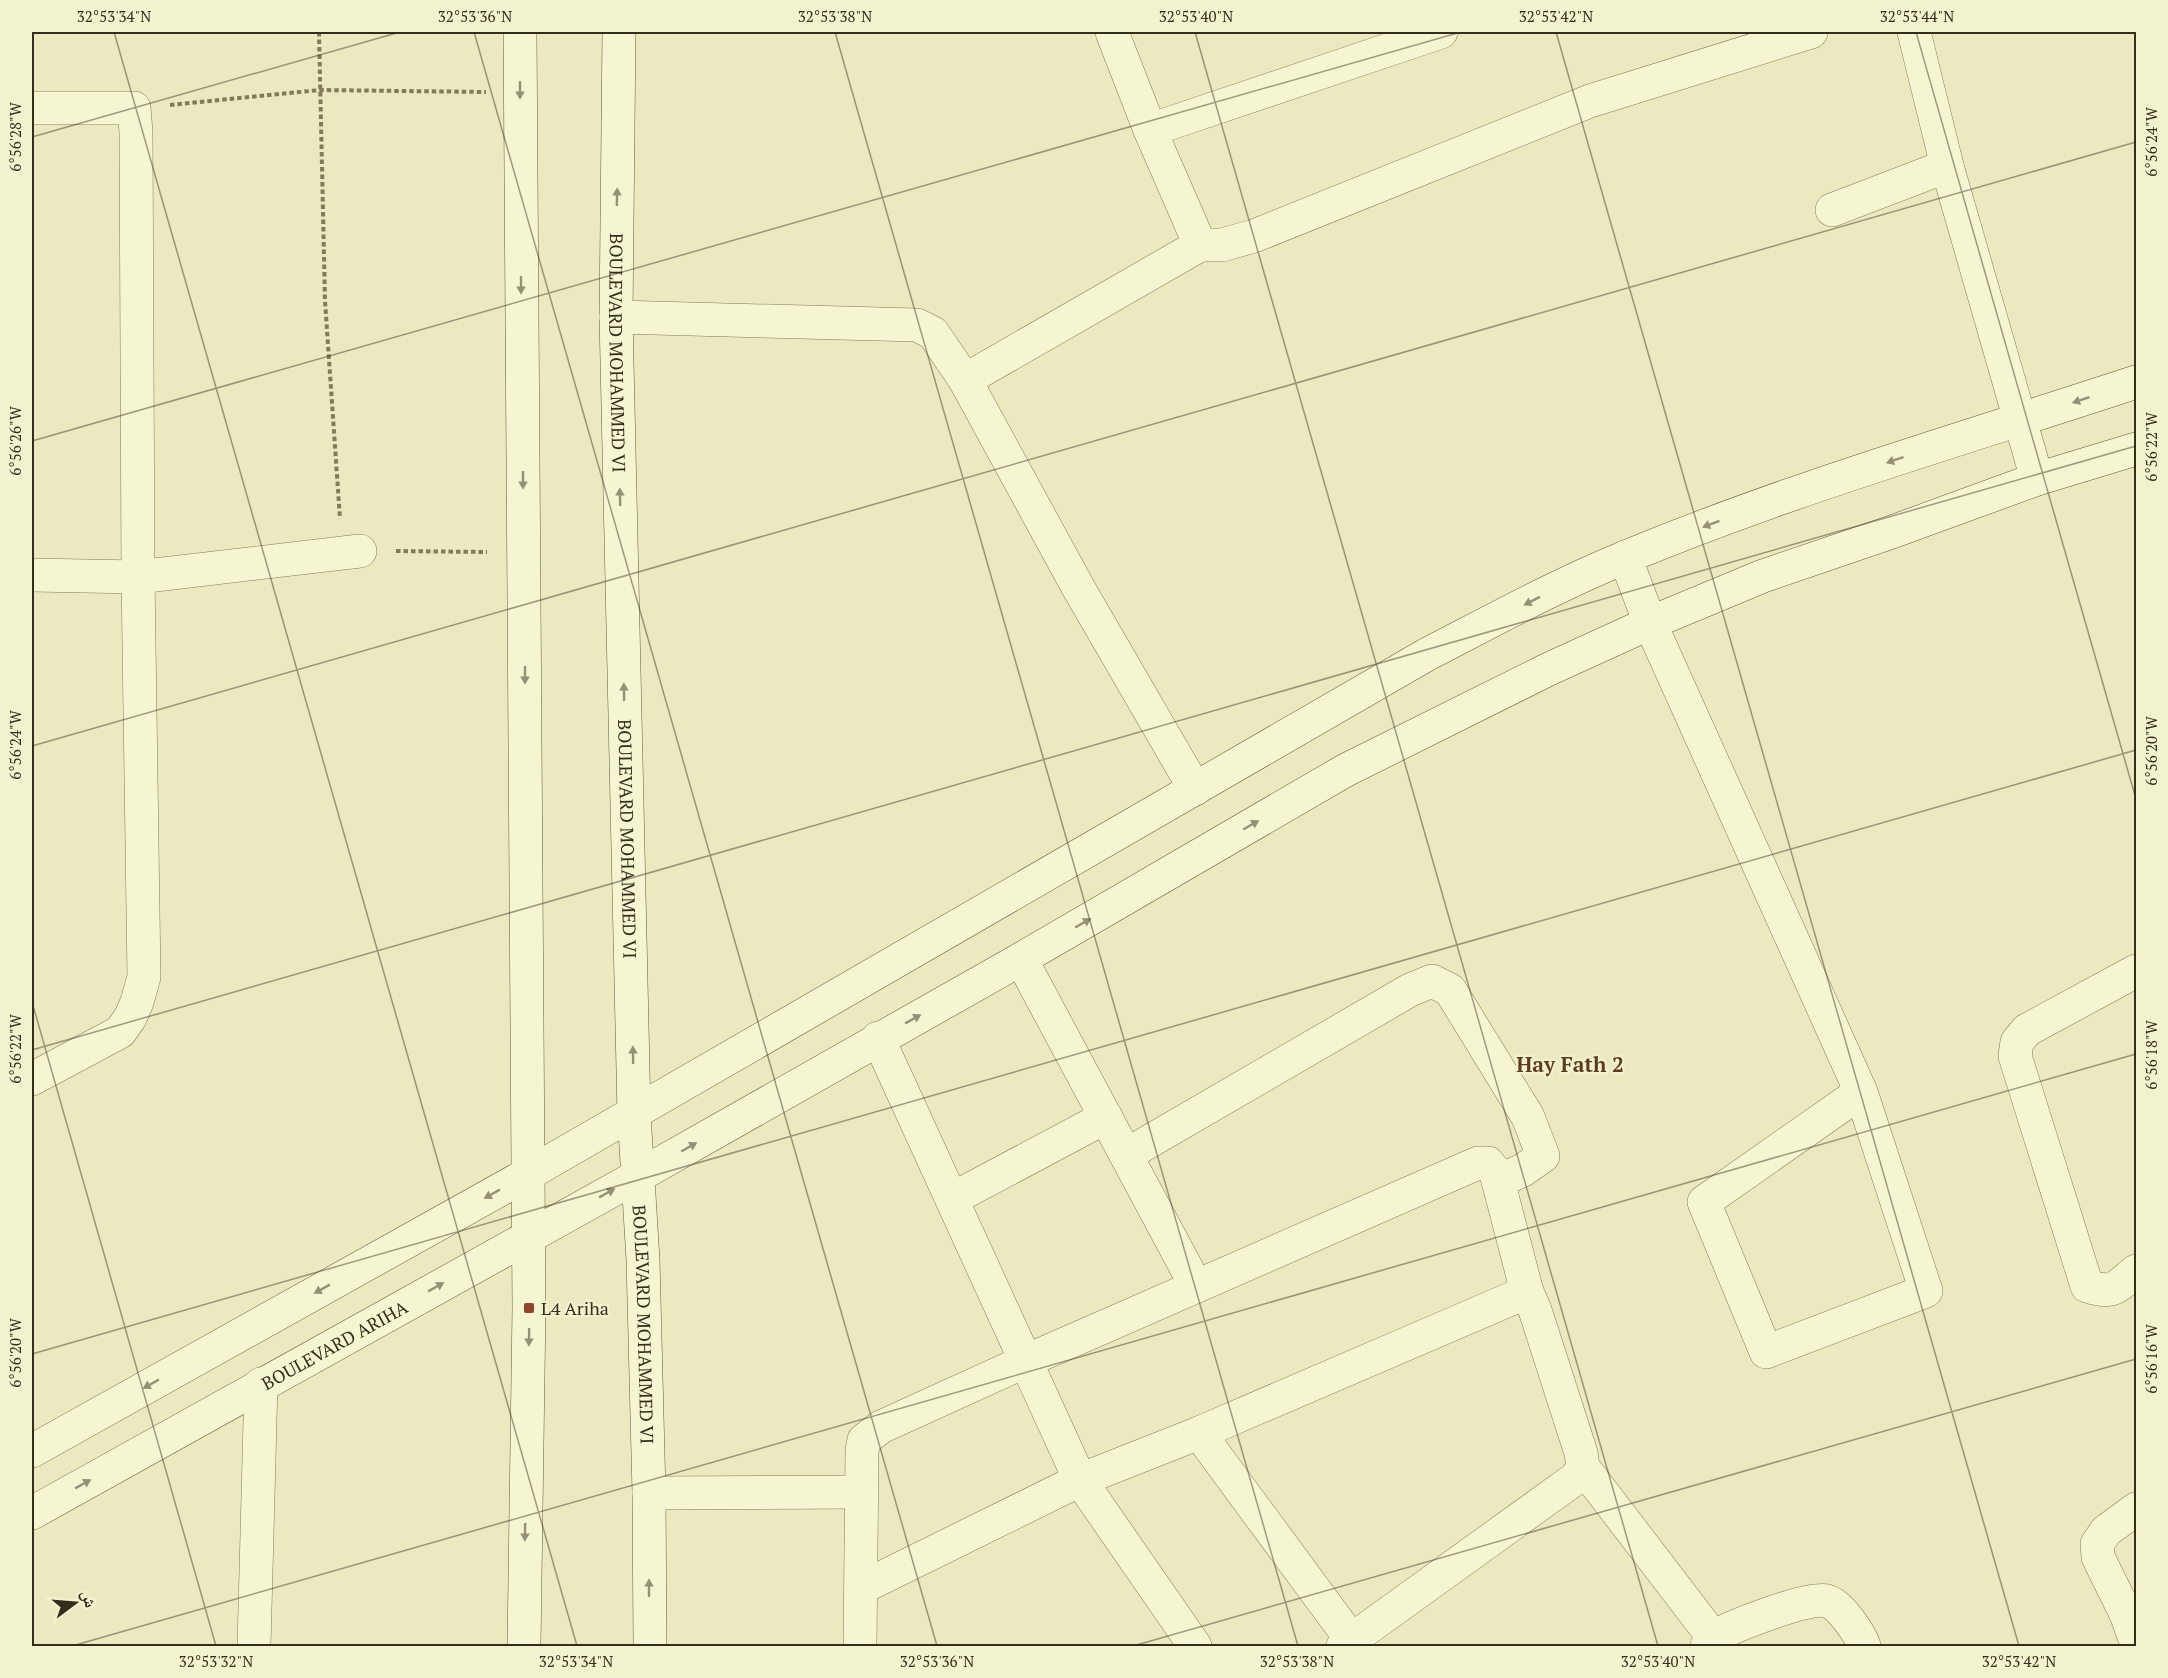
<svg xmlns="http://www.w3.org/2000/svg" width="2168" height="1678" viewBox="0 0 2168 1678" font-family="'PT Serif','Noto Naskh Arabic',serif">
<style>
.lines{fill:none;stroke-linecap:round;stroke-linejoin:round}
.street-casing{stroke:#837a59;stroke-width:34}
.secondary-casing{stroke:#645b3c;stroke-width:34}
.path{stroke:#837a59;stroke-width:4;stroke-dasharray:4.5 3;stroke-linecap:butt}
.street{stroke:#f6f5d2;stroke-width:33}
.secondary{stroke:#f6f5d2;stroke-width:33}
.oneway{fill:#949177}
.ticks{fill:none;stroke:#332d1c;stroke-width:1.5;stroke-opacity:0.45}
.poi-dot{fill:#8e452c;stroke:#f3f2ce;stroke-width:2}
.labels{text-anchor:middle;dominant-baseline:central;stroke-width:4.5;stroke-linejoin:round;paint-order:stroke}
.street-label{font-size:18px;fill:#332d1c;stroke:#f3f2ce}
.poi-label{font-size:18px;fill:#332d1c;stroke:#f3f2ce;text-anchor:start}
.quarter-label{font-size:21px;font-weight:bold;fill:#5d3c1e;stroke:#f3f2ce}
.neatline{fill:none;stroke:#332d1c;stroke-width:2}
.ticks-label{font-size:15px;text-anchor:middle;fill:#332d1c}
</style>
<rect width="100%" height="100%" fill="#ebe9bf"/>
<g class="lines">
<defs>
<g id="street">
<polyline points="1112,32 1150,130 1200,245 1222,245 1254,236 1590,101 1811,32"/>
<polyline points="1914,32 1947,166 2037,479"/>
<polyline points="32,108 134,108 136,132 138,577 144,977 137,1002 130,1018 120,1032 32,1079"/>
<polyline points="1150,130 1441,32"/>
<polyline points="1832,210 1947,166"/>
<polyline points="616,317 917,325 933,333 965,380 1079,589 1195,789"/>
<polyline points="965,380 1200,245"/>
<polyline points="1625,557 1650,623 1861,1092 1926,1291 1766,1352 1704,1202 1861,1092"/>
<polyline points="32,575 138,577 360,551"/>
<polyline points="1021,959 1196,1286"/>
<path d="M2136,971L2027,1030L2017,1042L2015,1056L2087,1286C2115,1295 2116,1287 2136,1271"/>
<polyline points="878,1038 1080,1480 1195,1646"/>
<polyline points="1126,1155 1410,990 1432,981 1450,990 1528,1117 1543,1156 1523,1170 1508,1177 1496,1173"/>
<polyline points="952,1199 1106,1117"/>
<polyline points="1199,1433 1356,1646"/>
<polyline points="1583,1467 1713,1637"/>
<polyline points="649,1493 861,1492"/>
<polyline points="2136,1509 2106,1531 2097,1544 2098,1557 2126,1614 2136,1642"/>
<polyline points="861,1588 1080,1480 1199,1433 1527,1292 1535,1310 1581,1453 1583,1467 1576,1478 1343,1646"/>
<polyline points="254,1646 261,1384"/>
<polyline points="860,1646 862,1451 864,1440 881,1427 1026,1361 1478,1163 1488,1163 1496,1173 1527,1292"/>
<path d="M1707,1646C1709,1642 1711,1638 1715,1636C1734,1626 1808,1596 1827,1601C1840,1604 1860,1634 1864,1646"/>
</g>
<g id="secondary">
<polyline points="520,32 529,1308 524,1646"/>
<path id="s1" d="M619,32L616,317L634,1114L643,1260L649,1493L650,1646"/>
<path d="M32,1451L528,1174L1426,655C1492,621 1557,585 1626,557C1792,488 1966,438 2136,382"/>
<path id="s2" d="M32,1513L638,1176L1021,959L1346,770L1549,669L1650,623L1763,576L1892,532L2037,479L2136,449"/>
</g>
</defs>
<!-- street casing -->
<use href="#street" class="street-casing"/>
<!-- secondary casing -->
<use href="#secondary" class="secondary-casing"/>
<!-- path -->
<g class="path">
<polyline points="319,32 325,301 340,519"/>
<polyline points="170,105 320,90 486,92"/>
<polyline points="396,551 487,552"/>
</g>
<!-- street -->
<use href="#street" class="street"/>
<!-- secondary -->
<use href="#secondary" class="secondary"/>
</g>
<!-- one-way arrows -->
<defs><path id="oneway-solid" d="M-6-.8H1V-3.2L6.5 0L1 3.2V.8H-6Z" transform="scale(1.5)"/></defs>
<g class="oneway">
<use href="#oneway-solid" transform="translate(520 90) rotate(90)"/>
<use href="#oneway-solid" transform="translate(617 197) rotate(-89)"/>
<use href="#oneway-solid" transform="translate(521 285) rotate(90)"/>
<use href="#oneway-solid" transform="translate(2081 400) rotate(162)"/>
<use href="#oneway-solid" transform="translate(1895 460) rotate(161)"/>
<use href="#oneway-solid" transform="translate(523 480) rotate(90)"/>
<use href="#oneway-solid" transform="translate(620 497) rotate(-91)"/>
<use href="#oneway-solid" transform="translate(1711 524) rotate(159)"/>
<use href="#oneway-solid" transform="translate(1532 601) rotate(153)"/>
<use href="#oneway-solid" transform="translate(525 675) rotate(90)"/>
<use href="#oneway-solid" transform="translate(624 692) rotate(-91)"/>
<use href="#oneway-solid" transform="translate(1251 825) rotate(-30)"/>
<use href="#oneway-solid" transform="translate(1083 923) rotate(-30)"/>
<use href="#oneway-solid" transform="translate(913 1019) rotate(-29)"/>
<use href="#oneway-solid" transform="translate(633 1055) rotate(-91)"/>
<use href="#oneway-solid" transform="translate(689 1147) rotate(-30)"/>
<use href="#oneway-solid" transform="translate(607 1193) rotate(-29)"/>
<use href="#oneway-solid" transform="translate(492 1194) rotate(151)"/>
<use href="#oneway-solid" transform="translate(436 1287) rotate(-29)"/>
<use href="#oneway-solid" transform="translate(322 1289) rotate(151)"/>
<use href="#oneway-solid" transform="translate(529 1337) rotate(91)"/>
<use href="#oneway-solid" transform="translate(151 1384) rotate(151)"/>
<use href="#oneway-solid" transform="translate(83 1484) rotate(-29)"/>
<use href="#oneway-solid" transform="translate(525 1532) rotate(91)"/>
<use href="#oneway-solid" transform="translate(649 1588) rotate(-90)"/>
</g>
<!-- ticks -->
<path class="ticks" d="M114,32L577,1646M474,32L937,1646M835,32L1298,1646M1195,32L1658,1646M1556,32L2019,1646M1916,32L2136,799M32,137L400,32M32,441L1461,32M32,746L2136,142M32,1002L216,1646M32,1050L2136,446M32,1354L2136,750M72,1646L2136,1054M1133,1646L2136,1359"/>
<!-- markers -->
<rect class="poi-dot" x="523" y="1302" width="12" height="12" rx="3"/>
<g class="labels">
<!-- street labels -->
<g class="street-label">
<text stroke="none"><textPath href="#s1" startOffset="321">BOULEVARD MOHAMMED VI</textPath></text>
<text stroke="none"><textPath href="#s1" startOffset="807">BOULEVARD MOHAMMED VI</textPath></text>
<text stroke="none"><textPath href="#s1" startOffset="1293">BOULEVARD MOHAMMED VI</textPath></text>
<text stroke="none"><textPath href="#s2" startOffset="346">BOULEVARD ARIHA</textPath></text>
</g>
<!-- poi labels -->
<g class="poi-label">
<text x="541" y="1308">L4 Ariha</text>
</g>
<!-- quarter labels -->
<g class="quarter-label">
<text x="1570" y="1064">Hay Fath 2</text>
</g>
</g>
<!-- border -->
<rect width="2168" height="1678" fill="none" stroke="#f3f2ce" stroke-width="66"/>
<!-- north arrow -->
<g transform="translate(75 1603) rotate(74)" stroke="#f3f2ce" stroke-width="4.5" paint-order="stroke">
<path d="M0-4.5L10 22L0 15L-10 22Z" fill="#332d1c"/>
<text y="-9" font-size="16" font-weight="bold" text-anchor="middle" fill="#332d1c">ش</text>
</g>
<rect x="33" y="33" width="2102" height="1612" class="neatline"/>
<g class="ticks-label">
<text x="114" y="22">32°53'34"N</text>
<text x="475" y="22">32°53'36"N</text>
<text x="835" y="22">32°53'38"N</text>
<text x="1196" y="22">32°53'40"N</text>
<text x="1556" y="22">32°53'42"N</text>
<text x="1917" y="22">32°53'44"N</text>
<text transform="translate(16 137) rotate(-90)" y="5">6°56'28"W</text>
<text transform="translate(2152 142) rotate(-90)" y="5">6°56'24"W</text>
<text transform="translate(16 441) rotate(-90)" y="5">6°56'26"W</text>
<text transform="translate(2152 447) rotate(-90)" y="5">6°56'22"W</text>
<text transform="translate(16 745) rotate(-90)" y="5">6°56'24"W</text>
<text transform="translate(2152 751) rotate(-90)" y="5">6°56'20"W</text>
<text transform="translate(16 1049) rotate(-90)" y="5">6°56'22"W</text>
<text transform="translate(2152 1055) rotate(-90)" y="5">6°56'18"W</text>
<text transform="translate(16 1353) rotate(-90)" y="5">6°56'20"W</text>
<text transform="translate(2152 1359) rotate(-90)" y="5">6°56'16"W</text>
<text x="216" y="1667">32°53'32"N</text>
<text x="576" y="1667">32°53'34"N</text>
<text x="937" y="1667">32°53'36"N</text>
<text x="1297" y="1667">32°53'38"N</text>
<text x="1658" y="1667">32°53'40"N</text>
<text x="2019" y="1667">32°53'42"N</text>
</g>
</svg>
